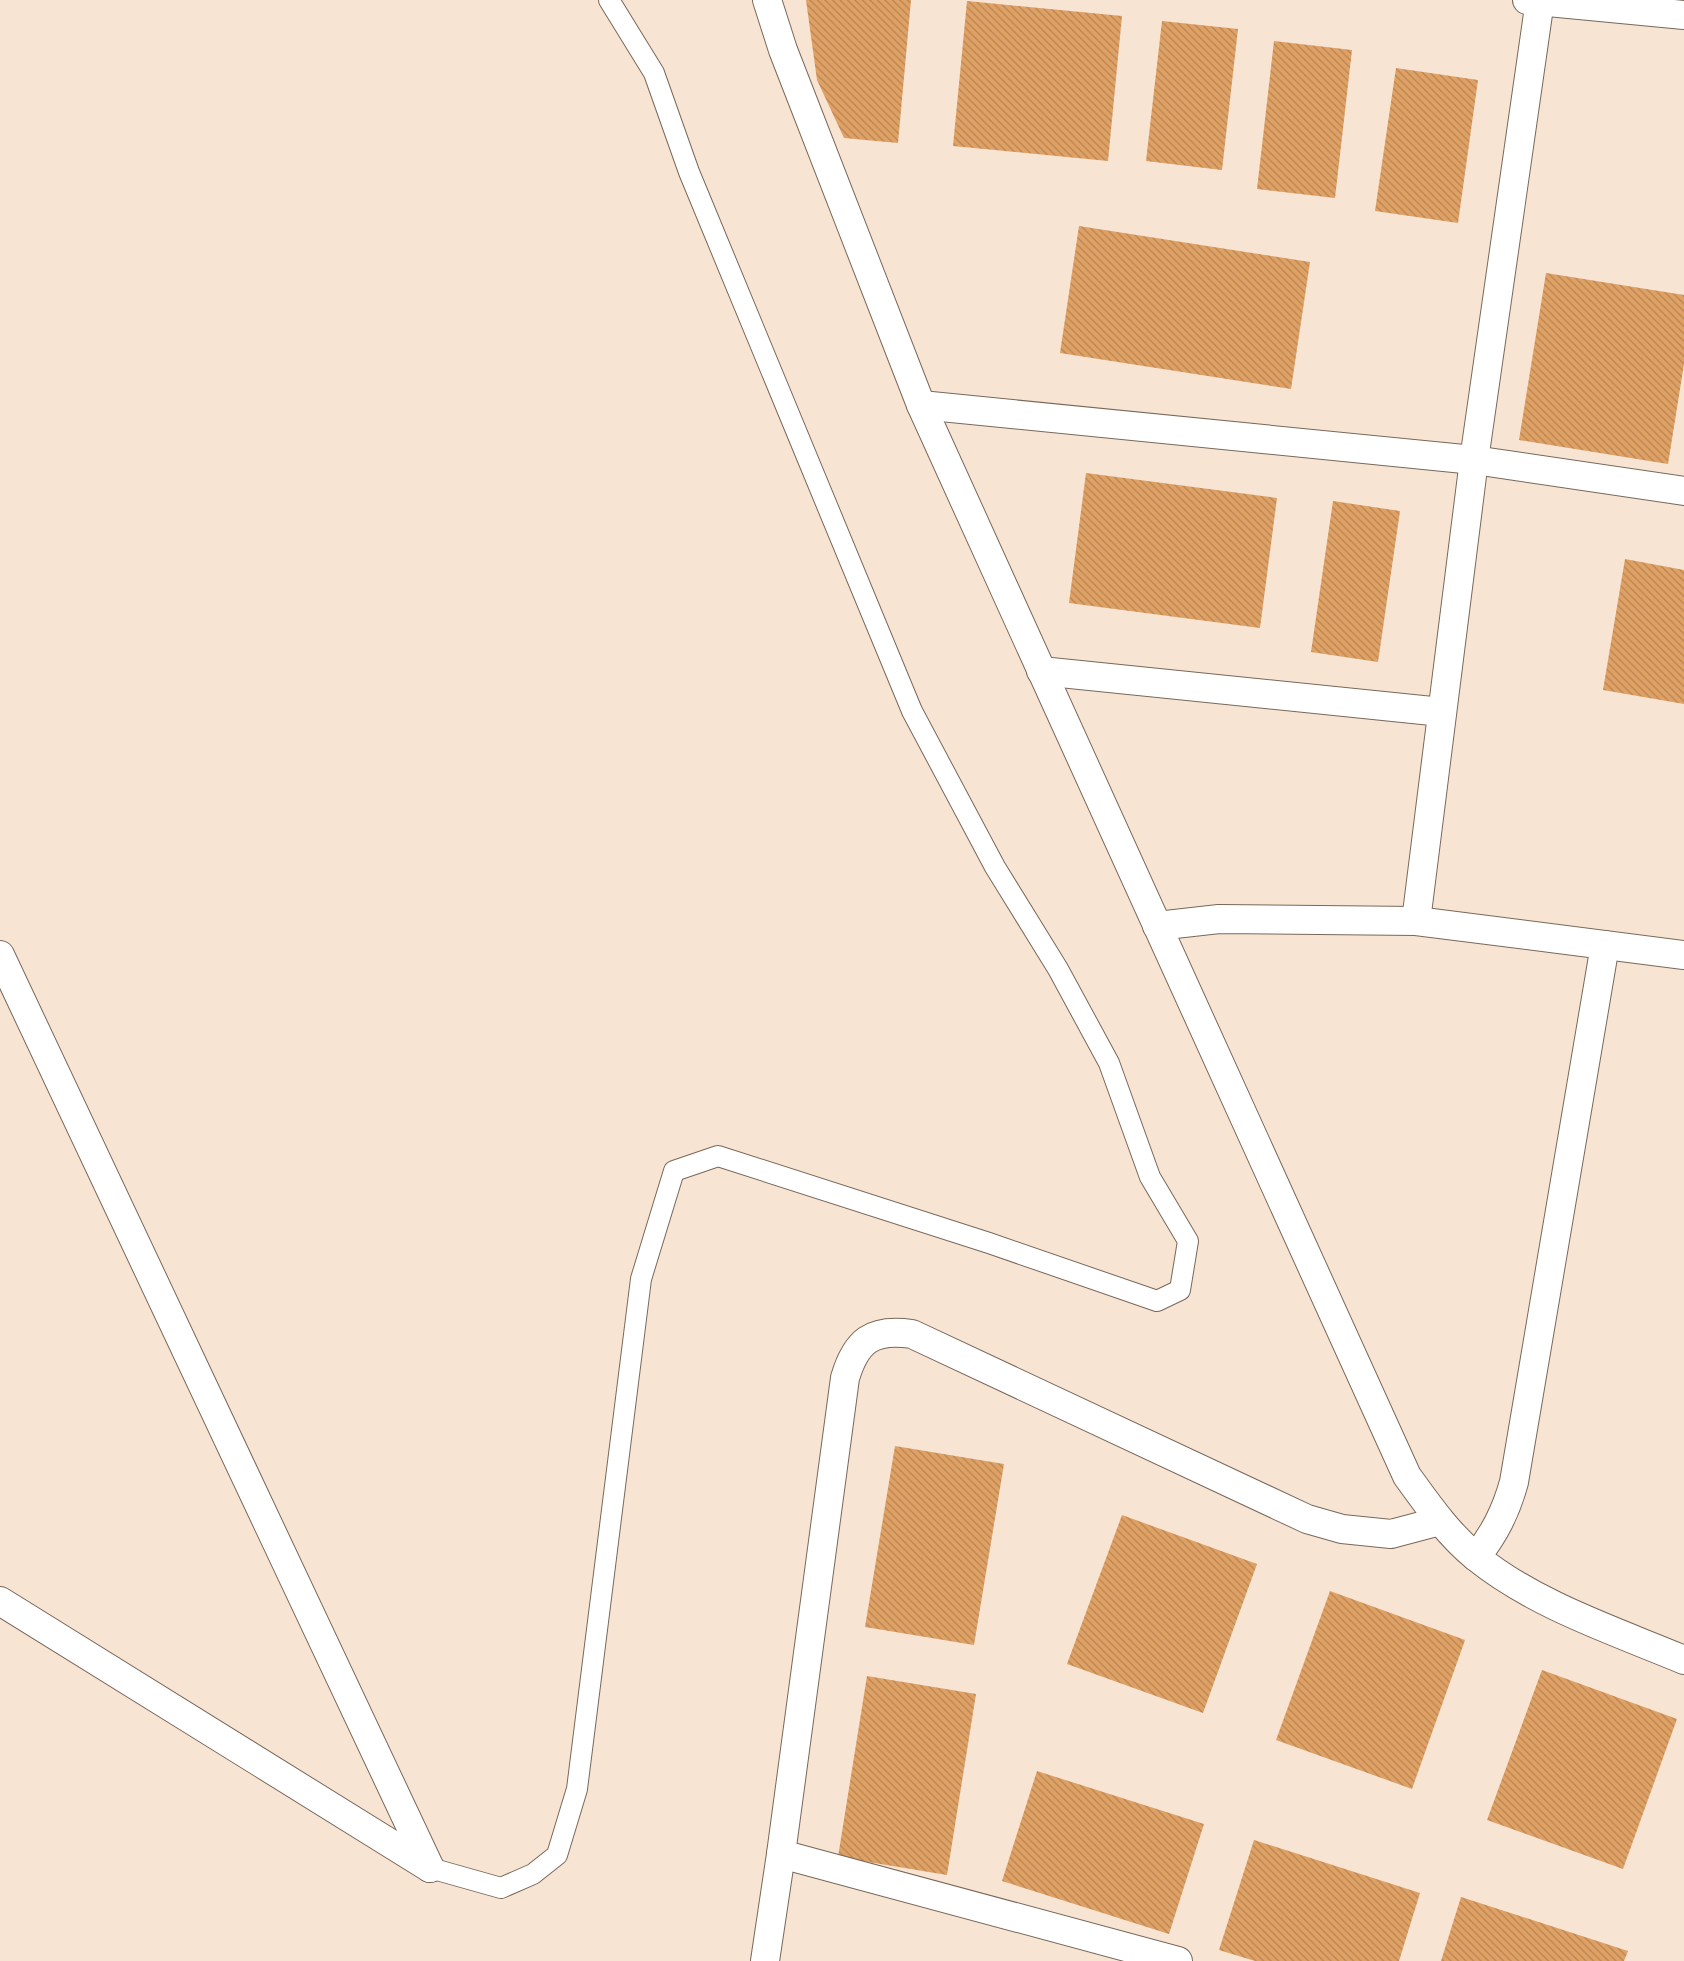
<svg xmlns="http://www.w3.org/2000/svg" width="1684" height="1961" viewBox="0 0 1684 1961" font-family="'Fira Sans Condensed',sans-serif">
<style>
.building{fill:url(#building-back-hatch)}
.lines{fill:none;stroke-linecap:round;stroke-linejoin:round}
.service-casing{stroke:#79685a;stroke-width:22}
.minor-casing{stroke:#79685a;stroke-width:30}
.service{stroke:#fff;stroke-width:20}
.minor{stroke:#fff;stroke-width:28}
</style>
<defs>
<pattern id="building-back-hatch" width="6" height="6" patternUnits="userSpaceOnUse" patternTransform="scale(1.25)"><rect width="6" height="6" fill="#e0a165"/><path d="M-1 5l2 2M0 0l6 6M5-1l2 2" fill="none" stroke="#b68453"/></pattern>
</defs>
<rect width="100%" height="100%" fill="#f7e4d3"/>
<!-- building -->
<g class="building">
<polygon points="806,0 911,0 898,143 844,138 817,80"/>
<polygon points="967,1 1122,16 1108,161 953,146"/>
<polygon points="1162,21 1238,29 1222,170 1146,161"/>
<polygon points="1274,41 1352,50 1335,198 1257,189"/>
<polygon points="1396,68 1478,80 1458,223 1375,211"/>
<polygon points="1079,226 1310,262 1291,389 1060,353"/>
<polygon points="1546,273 1684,295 1684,364 1668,464 1519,440"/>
<polygon points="1086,473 1277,498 1260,628 1069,603"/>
<polygon points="1333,501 1400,511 1378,662 1311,652"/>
<polygon points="1625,559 1684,570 1684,704 1603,690"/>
<polygon points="895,1446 1004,1464 974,1645 865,1627"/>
<polygon points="1122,1515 1257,1564 1203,1713 1067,1664"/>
<polygon points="1330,1591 1465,1640 1412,1789 1276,1740"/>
<polygon points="1542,1670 1677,1719 1623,1869 1487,1820"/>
<polygon points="867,1676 976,1694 947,1875 838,1857"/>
<polygon points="1037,1771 1204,1824 1169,1934 1002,1881"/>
<polygon points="1254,1840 1420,1893 1399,1961 1255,1961 1219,1950"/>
<polygon points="1461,1897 1628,1951 1624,1961 1441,1961"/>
</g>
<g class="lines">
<defs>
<polyline id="service" points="430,1868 501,1888 533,1874 557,1855 577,1789 641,1279 674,1171 718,1156 989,1243 1157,1301 1180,1290 1188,1241 1150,1177 1109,1063 1058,969 995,867 912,711 689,172 654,73 609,0"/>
<g id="minor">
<path d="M767,0L783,50L921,405L1407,1476C1428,1505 1448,1534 1476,1557C1535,1605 1615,1631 1684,1660"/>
<polyline points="1527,0 1684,15"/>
<polyline points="921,405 1474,460 1684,491"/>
<polyline points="1041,671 1442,712"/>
<polyline points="1416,921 1474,460 1540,0"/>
<polyline points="1157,926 1219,919 1416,921 1684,955"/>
<polyline points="0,955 430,1868"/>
<path d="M1476,1557C1495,1533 1506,1511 1514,1482L1605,945"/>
<polyline points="0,1601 430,1868"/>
<polyline points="781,1854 1178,1961"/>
<path d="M765,1961L781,1854L845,1378C856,1341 872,1328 912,1334L1307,1519L1342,1529L1391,1534L1440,1521"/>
</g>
</defs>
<!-- service casing -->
<use href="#service" class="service-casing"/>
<!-- minor casing -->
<use href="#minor" class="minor-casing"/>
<!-- service -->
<use href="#service" class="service"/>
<!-- minor -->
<use href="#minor" class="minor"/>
</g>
</svg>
